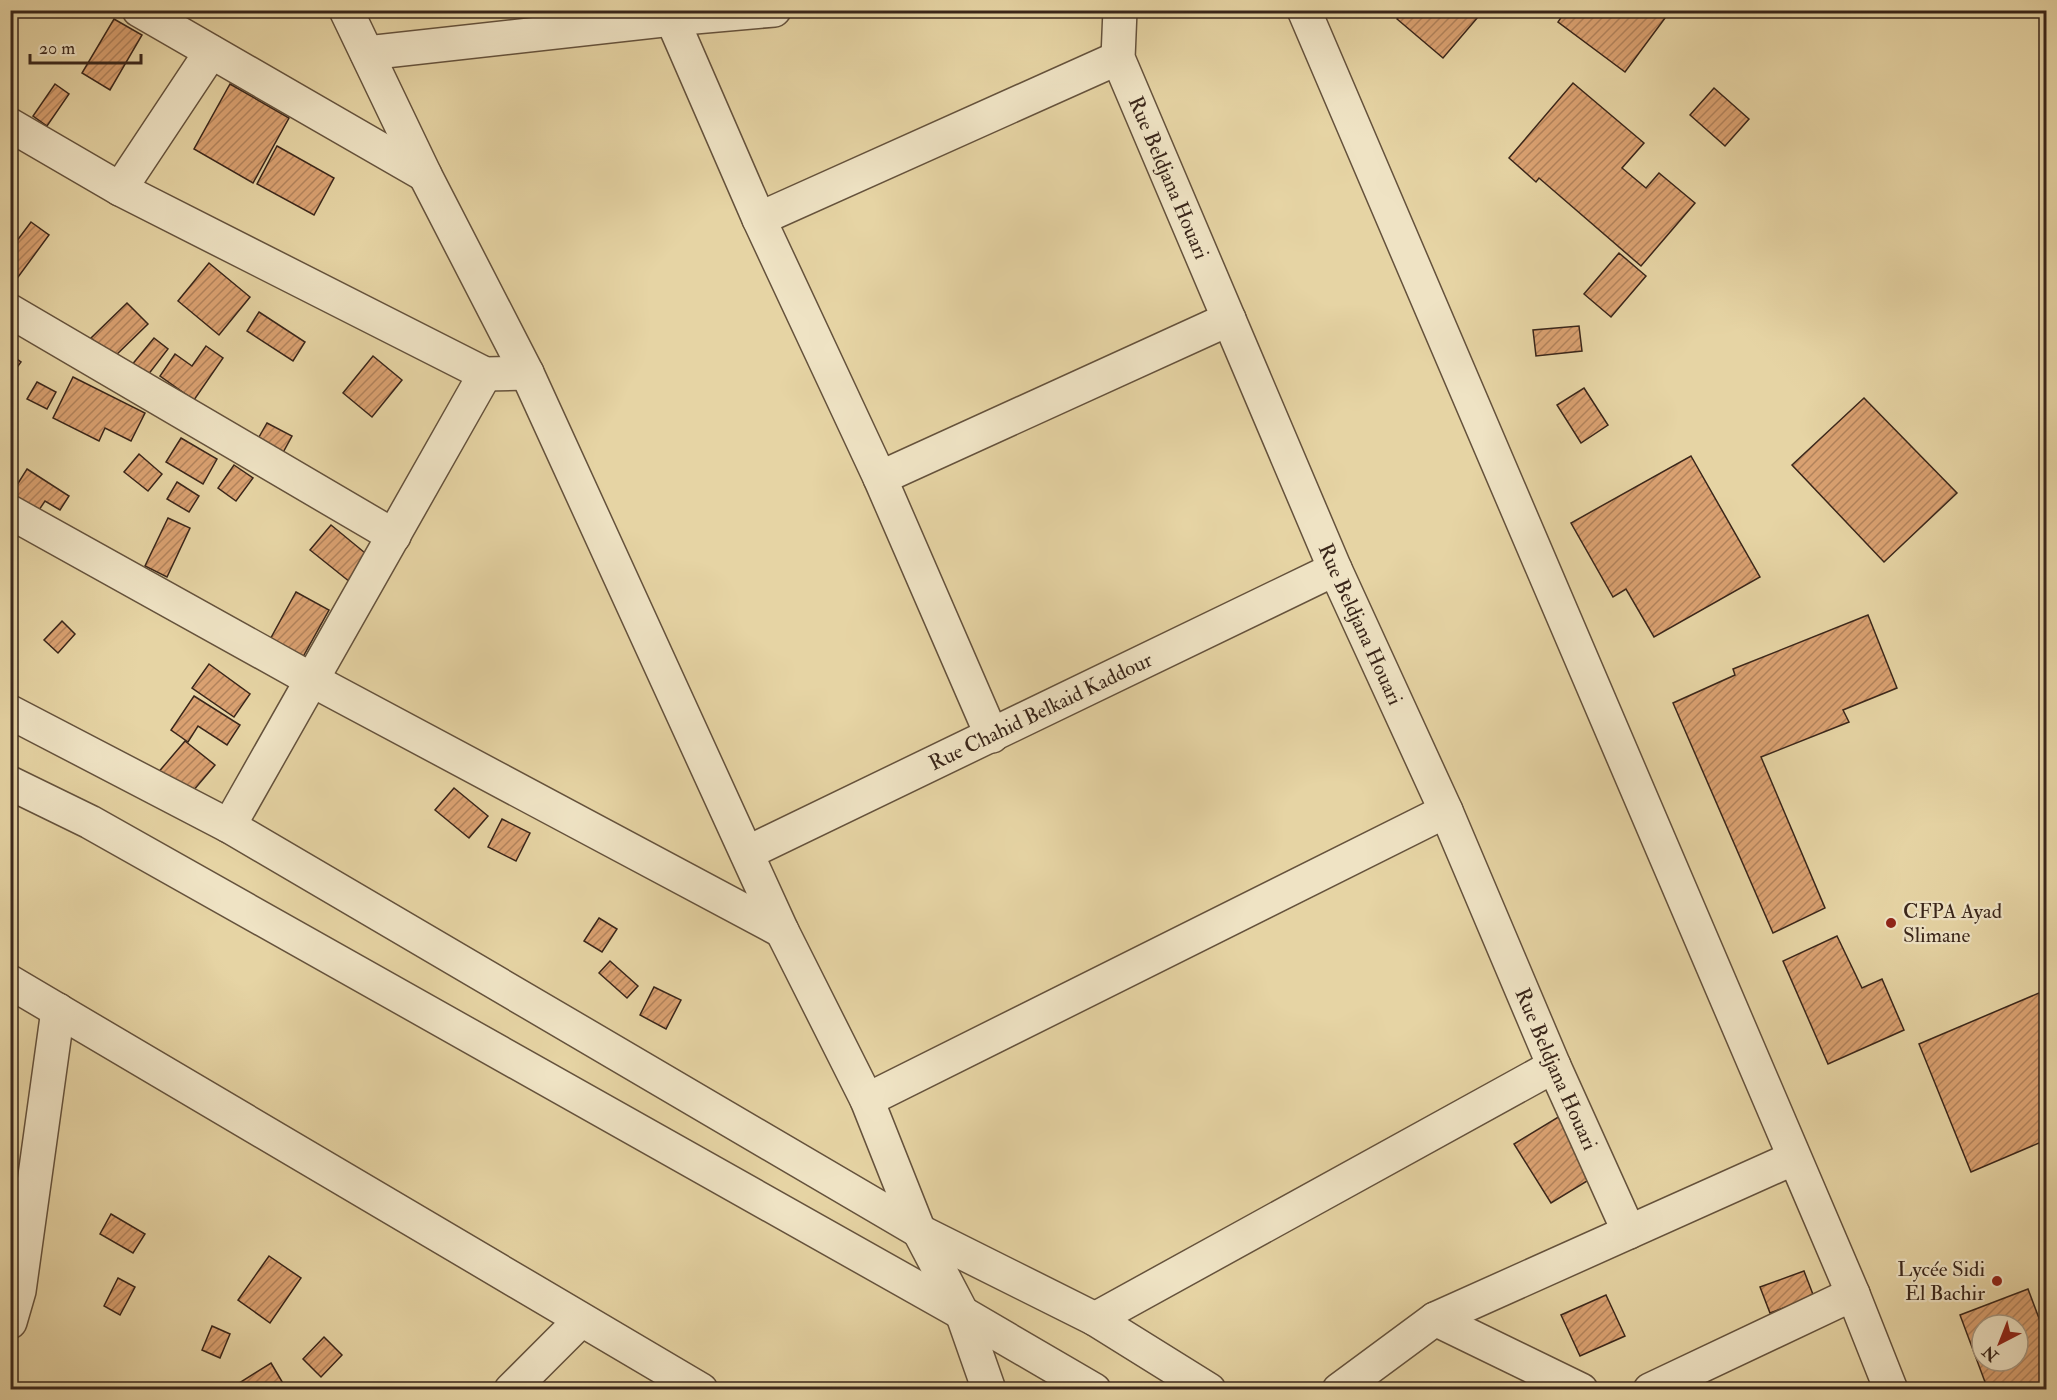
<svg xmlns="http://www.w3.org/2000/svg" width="2057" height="1400" viewBox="0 0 2057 1400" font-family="'IM FELL Double Pica',serif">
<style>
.building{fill:url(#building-hatch);stroke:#3a261a;stroke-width:1.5;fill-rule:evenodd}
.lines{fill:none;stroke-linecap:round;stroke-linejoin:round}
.minor-casing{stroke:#65523c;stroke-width:36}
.minor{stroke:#efe3c4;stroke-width:33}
.poi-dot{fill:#8f2418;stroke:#efe3c4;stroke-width:2}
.labels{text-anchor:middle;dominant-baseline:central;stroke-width:4.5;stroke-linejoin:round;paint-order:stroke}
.street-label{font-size:21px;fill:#3a261a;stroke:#efe3c4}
.poi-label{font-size:21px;fill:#3a261a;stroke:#efe3c4;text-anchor:start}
</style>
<defs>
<pattern id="building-hatch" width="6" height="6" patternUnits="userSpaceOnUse" patternTransform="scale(1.5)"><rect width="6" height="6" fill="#daa171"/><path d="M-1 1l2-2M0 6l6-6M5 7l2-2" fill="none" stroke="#b2835c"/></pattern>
</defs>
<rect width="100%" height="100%" fill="#e6d4a4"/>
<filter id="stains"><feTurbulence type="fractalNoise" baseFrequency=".00333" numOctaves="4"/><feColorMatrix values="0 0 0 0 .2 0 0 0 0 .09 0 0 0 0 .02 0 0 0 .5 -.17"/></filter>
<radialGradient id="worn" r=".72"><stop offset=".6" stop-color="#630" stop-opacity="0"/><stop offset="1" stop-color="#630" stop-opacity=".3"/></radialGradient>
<!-- building -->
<g class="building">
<polygon points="1405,10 1484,10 1443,58 1397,19"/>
<polygon points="1566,10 1671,10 1625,72 1558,22"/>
<polygon points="114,19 142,35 110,90 82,73"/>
<polygon points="1573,83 1644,143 1622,168 1646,188 1659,173 1695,203 1641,266 1539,178 1536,182 1509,158"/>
<polygon points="55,84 69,94 47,126 33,116"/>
<polygon points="230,84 289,118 253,183 194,149"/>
<polygon points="1714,88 1749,119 1725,146 1690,115"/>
<polygon points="277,146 334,178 314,215 257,184"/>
<polygon points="31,222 49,235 10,288 10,250"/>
<polygon points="1619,253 1646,276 1611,317 1584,294"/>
<polygon points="209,263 250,297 219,335 178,301"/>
<polygon points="127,303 148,324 112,359 91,338"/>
<polygon points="259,312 305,342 293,361 247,331"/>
<polygon points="1579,326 1582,351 1536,356 1533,330"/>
<polygon points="154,338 168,349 141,384 126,372"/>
<polygon points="206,346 223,358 194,400 160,376 175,354 192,366"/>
<polygon points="10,354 21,362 10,377"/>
<polygon points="373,356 402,380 372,417 343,393"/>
<polygon points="73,377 145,413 131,441 105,428 99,441 53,418"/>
<polygon points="37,382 56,392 47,409 27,399"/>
<polygon points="1584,388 1608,425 1581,443 1557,405"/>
<polygon points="1864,398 1957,493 1884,562 1792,465"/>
<polygon points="267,423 292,436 280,458 255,444"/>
<polygon points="181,438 217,459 203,484 166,462"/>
<polygon points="139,454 162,474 148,491 124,472"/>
<polygon points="1691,456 1760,577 1654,637 1626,589 1613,597 1571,523"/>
<polygon points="234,465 253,478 236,501 218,488"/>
<polygon points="27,469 69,496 60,510 45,501 37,513 10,496"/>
<polygon points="177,482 199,496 189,512 167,499"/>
<polygon points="168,518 190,528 167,577 145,566"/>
<polygon points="331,525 370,557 350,582 310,550"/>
<polygon points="296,592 329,610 299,664 267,645"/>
<polygon points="1868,615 1897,688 1843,710 1849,722 1761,757 1825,908 1773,933 1673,703 1735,675 1733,669"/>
<polygon points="62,621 75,634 58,653 44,640"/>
<polygon points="209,664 250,694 234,717 192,688"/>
<polygon points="194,696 240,725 227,745 198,726 188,742 171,730"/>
<polygon points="185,741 215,765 181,805 151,781"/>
<polygon points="454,788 488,816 469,838 435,810"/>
<polygon points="502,819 530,833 516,861 488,847"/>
<polygon points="599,918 617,929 602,952 584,941"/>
<polygon points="1837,936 1862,988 1882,979 1904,1030 1828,1064 1783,961"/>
<polygon points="610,961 638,986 627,998 599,973"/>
<polygon points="654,987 681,1000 666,1029 640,1015"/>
<polygon points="2046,990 2046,1140 1971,1172 1919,1044"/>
<polygon points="1560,1116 1597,1175 1551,1203 1514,1144"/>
<polygon points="111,1214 145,1234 133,1253 100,1234"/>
<polygon points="269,1256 301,1278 270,1323 238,1300"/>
<polygon points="1804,1271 1814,1297 1770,1313 1760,1287"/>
<polygon points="118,1278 135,1287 120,1315 104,1306"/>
<path d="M2028,1289L2046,1337V1390H1988L1960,1315ZM1982,1325H2018V1361H1982Z"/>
<polygon points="1606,1295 1625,1336 1580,1356 1561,1315"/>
<polygon points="212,1326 230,1334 220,1358 202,1350"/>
<polygon points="324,1337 342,1355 321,1377 303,1359"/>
<polygon points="271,1363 287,1390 228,1390"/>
</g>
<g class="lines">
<defs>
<g id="minor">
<polyline points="139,10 425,175"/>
<polyline points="346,10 425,175 527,373 782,931 867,1100 919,1231 962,1313 989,1390"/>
<path id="s1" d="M1120,10L1118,58L1335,569L1446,811L1554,1066L1629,1232"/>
<polyline points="1304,10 1853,1294 1891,1390"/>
<polyline points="672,19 759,219 880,478 992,736"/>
<polyline points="367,53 672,19 774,10"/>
<polyline points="10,125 120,189 485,374 527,373"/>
<polyline points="120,189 211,52"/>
<polyline points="759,219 1118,58"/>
<polyline points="10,311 394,536"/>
<polyline points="880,478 1229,319"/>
<polyline points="10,512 312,680 782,931"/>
<polyline points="10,712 229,826 919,1231 1095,1319 1209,1390"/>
<polyline points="10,783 90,822 962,1313 1094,1390"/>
<polyline points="229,826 485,374"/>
<path id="s2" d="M747,853L1335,569"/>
<polyline points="10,982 701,1390"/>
<polyline points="867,1100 1446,811"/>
<polyline points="1095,1319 1554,1066"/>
<polyline points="1435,1319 1581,1390"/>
<polyline points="10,1322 19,1291 58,1010"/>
<polyline points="511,1390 581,1320"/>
<polyline points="1339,1390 1435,1319 1794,1158"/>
<polyline points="1650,1390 1853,1294"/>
</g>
</defs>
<!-- minor casing -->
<use href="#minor" class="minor-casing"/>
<!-- minor -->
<use href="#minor" class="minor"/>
</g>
<!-- markers -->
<g class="poi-dot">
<circle cx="1891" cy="923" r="6"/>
<circle cx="1997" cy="1281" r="6"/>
</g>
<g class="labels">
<!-- street labels -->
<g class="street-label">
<text stroke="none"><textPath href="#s1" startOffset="178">Rue Beldjana Houari</textPath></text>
<text stroke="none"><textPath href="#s1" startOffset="664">Rue Beldjana Houari</textPath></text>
<text stroke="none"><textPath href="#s2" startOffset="326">Rue Chahid Belkaid Kaddour</textPath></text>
<text stroke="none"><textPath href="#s1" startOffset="1150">Rue Beldjana Houari</textPath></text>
</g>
<!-- poi labels -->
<g class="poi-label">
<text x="1903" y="911">CFPA Ayad<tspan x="1903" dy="24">Slimane</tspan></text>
<text x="1985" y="1269" text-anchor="end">Lycée Sidi<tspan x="1985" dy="24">El Bachir</tspan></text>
</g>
</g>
<!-- margin -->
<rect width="2057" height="1400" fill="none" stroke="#e6d4a4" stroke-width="36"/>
<rect x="12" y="12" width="2033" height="1376" fill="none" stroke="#3a261a" stroke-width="3"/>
<rect x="18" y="18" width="2021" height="1364" fill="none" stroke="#3a261a" stroke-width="1.5"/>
<!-- north arrow -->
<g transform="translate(2000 1343) rotate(222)"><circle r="28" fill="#efe3c4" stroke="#a79780" stroke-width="1.5"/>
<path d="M0-4.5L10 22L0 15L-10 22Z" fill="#8f2418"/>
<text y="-9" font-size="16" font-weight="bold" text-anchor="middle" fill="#3a261a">N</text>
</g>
<!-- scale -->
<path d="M30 54v9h111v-9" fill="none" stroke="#3a261a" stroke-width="3"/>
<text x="39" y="54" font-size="18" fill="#3a261a" stroke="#efe3c4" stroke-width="4.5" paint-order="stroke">20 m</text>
<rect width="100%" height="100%" filter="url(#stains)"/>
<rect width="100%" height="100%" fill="url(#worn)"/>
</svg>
